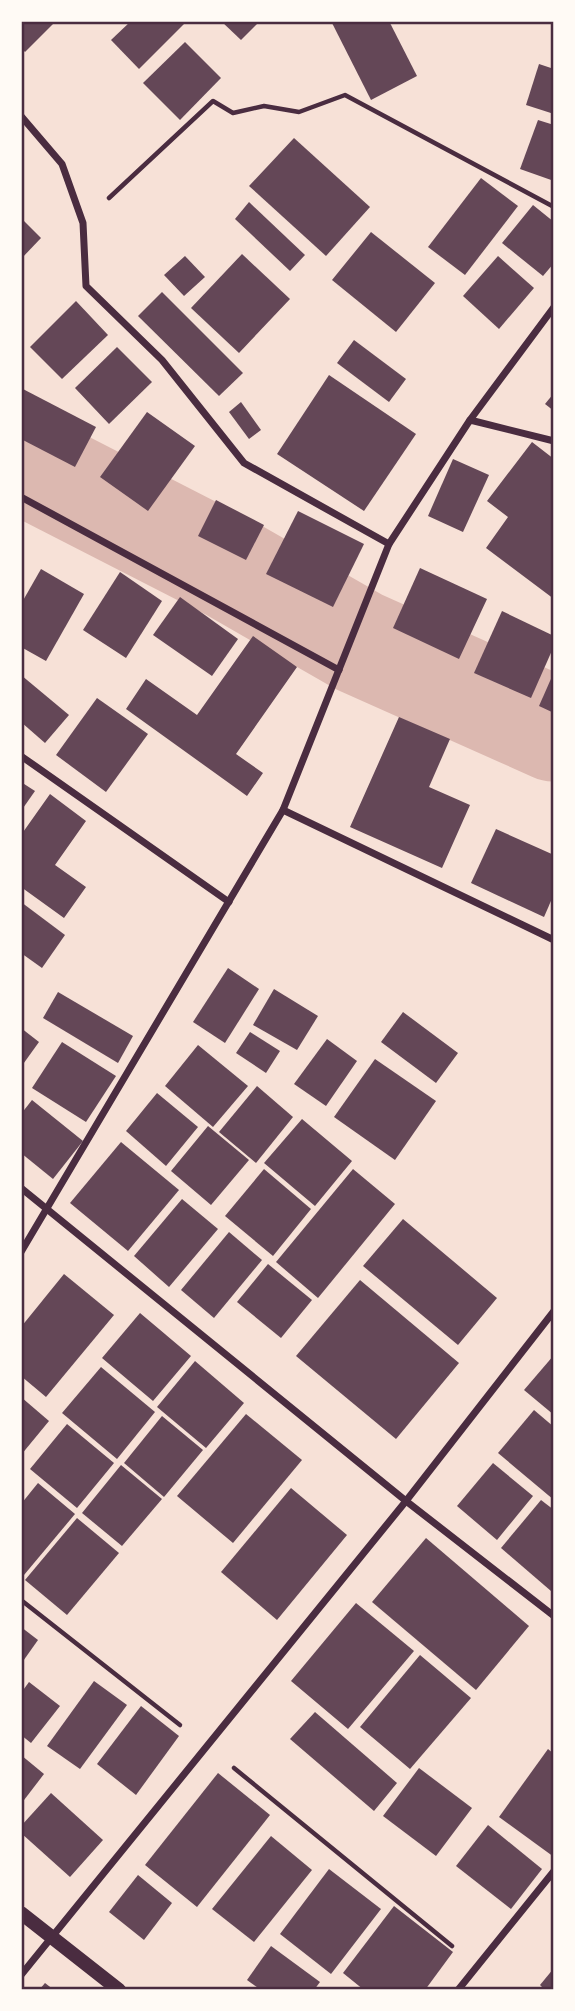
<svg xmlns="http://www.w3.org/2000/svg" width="575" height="2011" viewBox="0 0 575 2011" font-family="'Zilla Slab',serif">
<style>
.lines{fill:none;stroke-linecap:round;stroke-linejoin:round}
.river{stroke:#dcb8b0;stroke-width:105}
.building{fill:#644757}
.path{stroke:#4a2c40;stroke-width:4.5}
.minor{stroke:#4a2c40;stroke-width:7}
.secondary{stroke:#4a2c40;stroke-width:14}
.neatline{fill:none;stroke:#4a2c40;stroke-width:2.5}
</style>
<rect width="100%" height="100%" fill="#f7e1d7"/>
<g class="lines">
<!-- river -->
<polyline class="river" points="21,461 230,568 359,642 554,729"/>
</g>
<!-- building -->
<g class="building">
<polygon points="21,21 56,21 25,52 21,48"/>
<polygon points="131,21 187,21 139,69 111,40"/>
<polygon points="221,21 260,21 241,40"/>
<polygon points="331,21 389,21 417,76 371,100"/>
<polygon points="185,42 221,78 180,120 143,83"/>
<polygon points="539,64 554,69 554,114 526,105"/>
<polygon points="538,120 554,125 554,181 520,169"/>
<polygon points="294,138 370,207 326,256 249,186"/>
<polygon points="481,178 518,206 465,275 428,247"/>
<polygon points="249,202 305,255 290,271 235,219"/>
<polygon points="533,205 554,222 554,263 543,276 502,243"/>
<polygon points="21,218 41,238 21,259"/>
<polygon points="371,232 435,283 396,332 332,280"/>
<polygon points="242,254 290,299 239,353 191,308"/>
<polygon points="185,256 205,277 184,296 164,275"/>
<polygon points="498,256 534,288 499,329 463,296"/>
<polygon points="162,292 243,373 219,396 138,316"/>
<polygon points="76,301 108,335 62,379 30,347"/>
<polygon points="354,340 406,379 389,402 337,363"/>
<polygon points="117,347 152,382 109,424 75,388"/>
<polygon points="329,375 416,434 364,511 277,454"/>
<polygon points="21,388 96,427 75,467 21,439"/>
<polygon points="554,393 554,411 545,404"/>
<polygon points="241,402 261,430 249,439 229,412"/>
<polygon points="147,412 195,446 148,511 100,477"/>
<polygon points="532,442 554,459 554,599 486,548 508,517 487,501"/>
<polygon points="453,459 489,475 463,532 428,516"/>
<polygon points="216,500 264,525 246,560 198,536"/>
<polygon points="298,511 364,544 333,607 266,574"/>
<polygon points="420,568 487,599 459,659 393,628"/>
<polygon points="41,569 84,594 46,661 21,647 21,604"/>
<polygon points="120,572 162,601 126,658 83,630"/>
<polygon points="180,597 238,639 212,676 153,635"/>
<polygon points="502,611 554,636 554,646 531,698 474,673"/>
<polygon points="253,636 297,667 236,754 263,773 247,796 126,709 146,679 197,715"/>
<polygon points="554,672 554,713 539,706"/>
<polygon points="21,675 69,715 45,743 21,722"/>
<polygon points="97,698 148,734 106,792 56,755"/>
<polygon points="399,717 450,739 429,787 470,805 442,868 350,827"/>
<polygon points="21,782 35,791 21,811"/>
<polygon points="50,794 86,821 55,865 86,887 64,918 21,887 21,835"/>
<polygon points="496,829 554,855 554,894 544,917 471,883"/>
<polygon points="21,902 65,935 42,968 21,953"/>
<polygon points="228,968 259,989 225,1043 193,1022"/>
<polygon points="274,989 318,1016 297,1050 253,1025"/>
<polygon points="58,992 133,1036 118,1063 43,1018"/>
<polygon points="403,1012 458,1053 436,1083 381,1042"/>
<polygon points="21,1028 39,1042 21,1067"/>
<polygon points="250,1032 280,1051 266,1073 236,1053"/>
<polygon points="327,1039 357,1061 326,1106 294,1084"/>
<polygon points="62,1042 116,1076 86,1122 32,1088"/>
<polygon points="198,1045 248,1086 213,1127 165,1086"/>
<polygon points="375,1059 436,1101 395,1160 334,1117"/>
<polygon points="257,1086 293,1117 256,1163 219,1132"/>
<polygon points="157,1093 198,1127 166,1166 126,1131"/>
<polygon points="32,1100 83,1141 53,1179 21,1153 21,1114"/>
<polygon points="302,1119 352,1161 315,1206 264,1163"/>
<polygon points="208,1126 249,1160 211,1205 171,1171"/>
<polygon points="121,1142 179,1190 128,1251 70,1203"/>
<polygon points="264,1169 311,1209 273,1256 225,1216"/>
<polygon points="353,1169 395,1204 318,1298 276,1262"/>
<polygon points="182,1199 218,1229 169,1287 134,1256"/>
<polygon points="403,1219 497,1298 458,1345 363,1266"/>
<polygon points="229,1232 262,1260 214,1318 181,1290"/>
<polygon points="268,1264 312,1300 281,1338 237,1302"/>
<polygon points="64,1274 114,1315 46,1397 21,1376 21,1327"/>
<polygon points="360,1280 459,1363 396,1439 296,1356"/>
<polygon points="140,1313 191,1356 153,1401 102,1358"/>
<polygon points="554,1355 554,1415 524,1390"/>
<polygon points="195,1361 244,1403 206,1448 157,1407"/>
<polygon points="101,1367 155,1412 117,1459 62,1413"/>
<polygon points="21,1397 49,1421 21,1455"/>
<polygon points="534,1410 554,1427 554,1500 498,1453"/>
<polygon points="246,1414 302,1460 233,1543 177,1496"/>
<polygon points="162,1416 203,1450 164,1497 124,1463"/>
<polygon points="67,1424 114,1463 77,1508 30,1469"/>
<polygon points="493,1463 533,1496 497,1540 457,1506"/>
<polygon points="121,1465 162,1499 122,1546 82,1513"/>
<polygon points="38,1483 75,1514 24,1575 21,1573 21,1504"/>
<polygon points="291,1488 347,1535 277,1620 221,1572"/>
<polygon points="541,1500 554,1510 554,1588 551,1591 501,1548"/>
<polygon points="77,1518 119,1553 67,1615 25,1580"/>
<polygon points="426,1538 529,1626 476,1690 372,1602"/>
<polygon points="356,1603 414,1651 348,1729 291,1681"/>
<polygon points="21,1627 38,1640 21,1664"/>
<polygon points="420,1655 471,1698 410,1769 360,1727"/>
<polygon points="94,1681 127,1705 80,1769 47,1746"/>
<polygon points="29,1682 60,1706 31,1743 21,1735 21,1693"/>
<polygon points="141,1706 179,1736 136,1795 97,1764"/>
<polygon points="315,1712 397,1783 374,1811 290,1739"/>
<polygon points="548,1749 554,1754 554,1857 499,1817"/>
<polygon points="21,1755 44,1774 21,1804"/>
<polygon points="419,1768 472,1808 436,1856 383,1816"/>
<polygon points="218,1773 270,1815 197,1907 145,1865"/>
<polygon points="51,1793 103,1840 70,1877 21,1833 21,1826"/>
<polygon points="488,1825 542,1869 511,1909 456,1866"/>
<polygon points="271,1836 312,1870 254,1942 212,1909"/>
<polygon points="329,1869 381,1909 331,1974 280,1934"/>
<polygon points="138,1875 172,1903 144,1940 109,1912"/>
<polygon points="394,1906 453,1952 425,1990 364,1990 343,1973"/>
<polygon points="271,1946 320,1982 314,1990 261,1990 247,1980"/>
<polygon points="554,1968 554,1990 545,1990 540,1985"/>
<polygon points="45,1983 54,1990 39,1990"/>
</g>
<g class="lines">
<!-- path -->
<g class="path">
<polyline points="109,198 213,101 233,113 264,106 299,112 345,95 554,207"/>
<polyline points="21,1600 180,1725"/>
<polyline points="234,1768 452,1946"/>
</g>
<!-- minor -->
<g class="minor">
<polyline points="21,116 62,164 83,223 86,286 162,360 244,463 389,544"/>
<polyline points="470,420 554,307"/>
<polyline points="21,497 339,670"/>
<polyline points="21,756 229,902"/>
<polyline points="283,810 554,940"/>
<polyline points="21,1188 406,1501 554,1616"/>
<polyline points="21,1252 283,810 389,544 470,420 554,441"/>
<polyline points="21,1975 406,1501 554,1311"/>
<polyline points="458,1990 554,1871"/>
</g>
<!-- secondary -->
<polyline class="secondary" points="21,1913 119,1990"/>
</g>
<!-- border -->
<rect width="575" height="2011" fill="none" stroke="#fffaf5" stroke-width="46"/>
<rect x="23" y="23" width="529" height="1965" class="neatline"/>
</svg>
